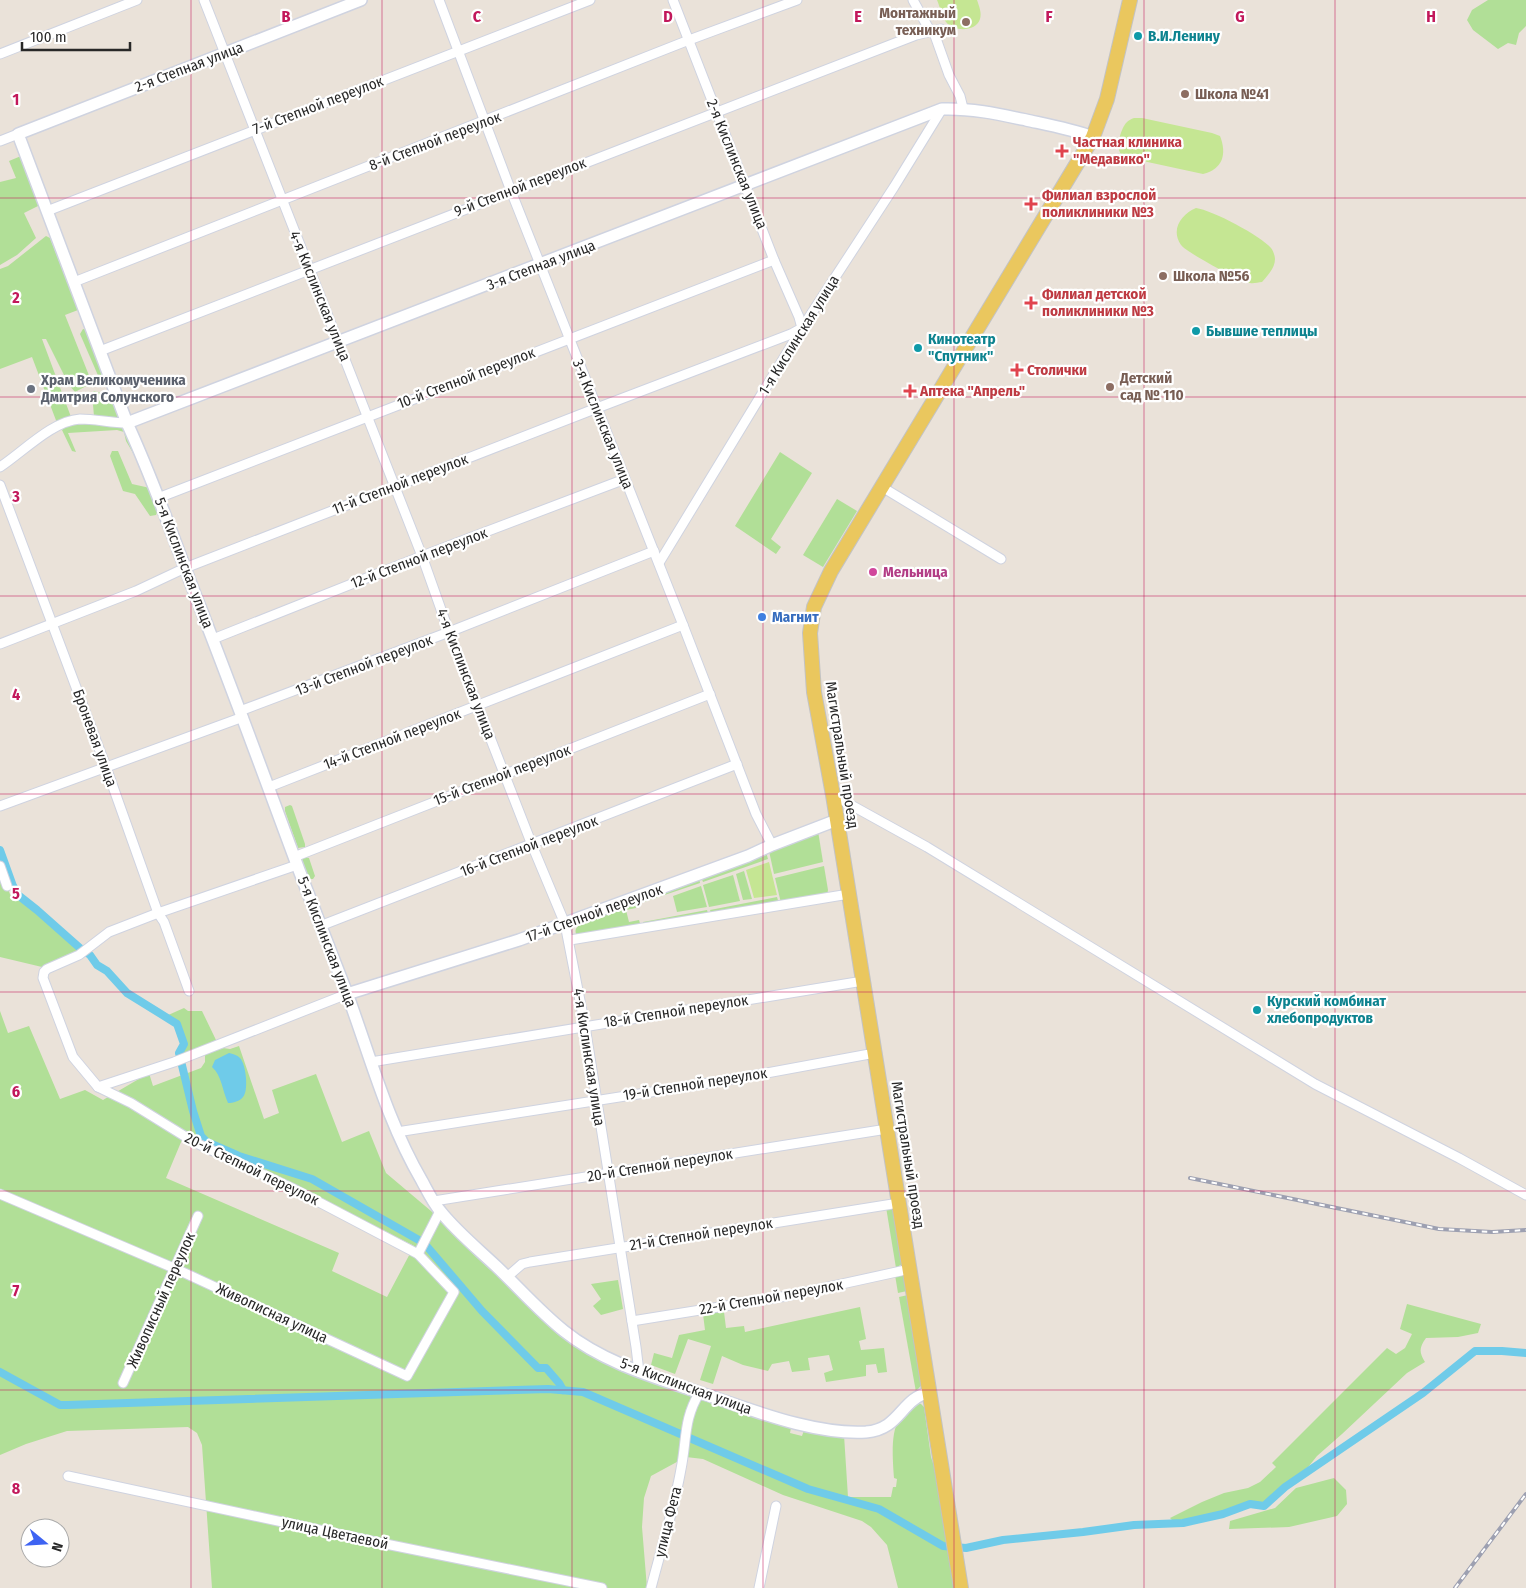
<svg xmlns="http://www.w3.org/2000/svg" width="1526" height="1588" viewBox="0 0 1526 1588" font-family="'Fira Sans Condensed',sans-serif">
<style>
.green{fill:#b1df97;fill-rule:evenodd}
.pitch{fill:#c5e693}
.water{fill:#6fcbe9}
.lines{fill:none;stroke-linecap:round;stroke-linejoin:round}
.canal{stroke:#6fcbe9;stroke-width:8}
.minor-casing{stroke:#cfd3e0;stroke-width:11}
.tertiary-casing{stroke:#cfd3e0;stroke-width:14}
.primary-casing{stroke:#c3c3c3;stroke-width:16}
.minor{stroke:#fff;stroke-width:9}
.tertiary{stroke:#fff;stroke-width:11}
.primary{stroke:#eac75e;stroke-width:14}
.rail-casing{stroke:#9da0b1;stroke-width:4}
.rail{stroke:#fff;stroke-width:2;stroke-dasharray:5.5;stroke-linecap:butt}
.grid{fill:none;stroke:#c2185b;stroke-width:1;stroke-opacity:0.55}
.education-dot{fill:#8d6e63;stroke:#fff;stroke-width:2}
.culture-dot{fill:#0f9aa8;stroke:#fff;stroke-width:2}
.health-dot{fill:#e0444e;stroke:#fff;stroke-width:2}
.worship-dot{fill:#6b7280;stroke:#fff;stroke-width:2}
.hotel-dot{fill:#d1479c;stroke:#fff;stroke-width:2}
.shop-dot{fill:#3f7fe0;stroke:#fff;stroke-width:2}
.labels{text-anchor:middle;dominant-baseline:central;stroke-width:4.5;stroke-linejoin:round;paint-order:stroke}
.education-label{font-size:15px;font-weight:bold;fill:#785e54;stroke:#fff;text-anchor:start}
.culture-label{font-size:15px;font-weight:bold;fill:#0d838f;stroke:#fff;text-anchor:start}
.street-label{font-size:15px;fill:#282828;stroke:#fff}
.health-label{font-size:15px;font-weight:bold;fill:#be3a42;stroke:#fff;text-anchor:start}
.worship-label{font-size:15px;font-weight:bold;fill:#5b616d;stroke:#fff;text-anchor:start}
.hotel-label{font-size:15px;font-weight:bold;fill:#b23c85;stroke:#fff;text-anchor:start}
.shop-label{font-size:15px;font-weight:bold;fill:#366cbe;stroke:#fff;text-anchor:start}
.grid-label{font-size:16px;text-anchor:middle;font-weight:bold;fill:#c2185b;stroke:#fff;stroke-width:4.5;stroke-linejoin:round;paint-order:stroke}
</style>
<rect width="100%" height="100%" fill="#eae2d9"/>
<!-- green -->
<g class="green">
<polygon points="1488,0 1526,0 1526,26 1519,33 1516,45 1508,43 1498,49 1473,30 1467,20 1472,10"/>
<polygon points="21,156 40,205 24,213 36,238 17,255 0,265 0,182 16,178 9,161"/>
<polygon points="46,236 50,238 78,310 65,315 92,383 75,392 69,385 46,339 42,339 71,417 57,423 32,357 0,369 0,269 8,266"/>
<polygon points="83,329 88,330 105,377 104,382 100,380 80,334"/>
<polygon points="94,391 112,396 121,417 118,421 94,416 93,405 89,397"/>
<polygon points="86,424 125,428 137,452 133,453 126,441 124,432 117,430 68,433 76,452 72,451 62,430 66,426"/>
<polygon points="112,451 118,451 132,484 150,488 158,510 156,515 150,516 135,494 123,491 110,456"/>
<polygon points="780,452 812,473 771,539 781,547 776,554 735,526"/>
<polygon points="837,499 857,511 823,567 803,555"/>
<polygon points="290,805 292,806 305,844 305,847 298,848 285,811 285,807"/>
<polygon points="818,831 823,862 774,874 769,851"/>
<polygon points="766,852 768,859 703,882 701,877"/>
<polygon points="304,857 309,858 315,876 313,879 308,879 301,861"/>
<polygon points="824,866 828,890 827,895 781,903 775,878"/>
<polygon points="0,871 13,901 20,897 81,951 42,967 0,957"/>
<polygon points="744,871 752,899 743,900 736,874"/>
<polygon points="733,875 740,901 709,907 703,885"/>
<polygon points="699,878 700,883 638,904 638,901"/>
<polygon points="701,886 707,907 677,912 673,896"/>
<polygon points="777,897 779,904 712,915 710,910"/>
<path d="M635,902L636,908L626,910L629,922L639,920L641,927L577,936C574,930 576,928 580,924Z"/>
<polygon points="707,910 709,916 644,926 643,922"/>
<polygon points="184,1008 188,1011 202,1011 216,1040 214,1043 183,1054 179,1053 184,1044 177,1024 166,1016"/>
<path d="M0,1011L8,1033L29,1026L60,1099L85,1090L103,1100L149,1073L153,1086L201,1068L205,1062V1054L223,1048L230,1049L239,1046L264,1119L279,1113L272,1090L316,1074L342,1142L369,1131L386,1173L450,1227L562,1335L650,1380L757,1418L791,1428L790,1433L802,1436L804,1430L844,1435L848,1497H891L893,1487H896L897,1479L894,1478C893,1463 890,1433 899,1420C904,1414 910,1408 916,1403L921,1404L924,1407L931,1457L938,1478L948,1545H944L917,1532C924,1540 939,1547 948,1548L954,1588H898L887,1545L871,1527L862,1521L783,1495L703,1459L686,1457L651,1476L644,1498L642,1527L647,1588H212L202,1445L197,1433L188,1427L67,1431L26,1444L0,1455ZM184,1135L289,1182L414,1246L387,1297L332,1271L339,1253L166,1178Z"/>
<polygon points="886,1207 893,1208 902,1264 896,1268"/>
<polygon points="902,1274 905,1277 907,1291 898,1293 895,1275"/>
<polygon points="618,1280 623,1309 601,1315 593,1306 601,1299 591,1284"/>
<polygon points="908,1295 922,1384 916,1392 899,1297"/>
<path d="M1407,1304L1481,1324L1478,1333L1458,1337L1426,1338C1419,1348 1419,1352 1425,1362L1407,1373L1342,1434L1317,1456L1309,1466L1264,1506L1250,1504L1223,1514L1173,1521L1170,1518L1202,1502L1224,1493L1248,1488L1260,1482L1276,1467L1272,1463L1387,1348L1396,1354L1405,1348L1412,1334L1400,1329Z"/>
<polygon points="860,1307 866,1339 859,1341 861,1350 884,1348 887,1372 878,1373 876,1364 866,1365 866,1376 826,1382 824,1373 833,1370 829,1355 808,1358 810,1370 792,1372 789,1361 772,1364 768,1371 743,1365 722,1356 713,1384 700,1380 711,1346 688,1339 675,1374 651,1365 654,1353 672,1358 679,1335 705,1330 703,1314 724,1312 726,1328 744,1326 745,1332"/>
<polygon points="1334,1478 1346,1490 1347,1504 1337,1516 1289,1527 1229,1529 1230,1521 1275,1508 1296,1488"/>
</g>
<!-- pitch -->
<g class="pitch">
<path d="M937,0H977C979,6 982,13 980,19C976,32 954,32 946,22C942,17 940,7 937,0Z"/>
<path d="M1134,118H1142L1212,133L1220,136C1227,154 1223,169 1203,174L1129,158C1127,157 1123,155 1121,154C1115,147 1121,128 1127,122C1129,120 1131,119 1134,118Z"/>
<path d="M1196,208C1212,210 1261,236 1271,248C1273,250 1275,256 1275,259C1275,268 1268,275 1262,282C1258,282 1254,284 1250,283C1241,282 1186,252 1181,245C1170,229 1182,214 1196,208Z"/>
<polygon points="769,862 777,895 754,898 746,870"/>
</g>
<!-- water -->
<path class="water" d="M229,1053C233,1054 237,1055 240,1058C246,1064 249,1091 243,1097C240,1101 233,1103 228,1103C222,1090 222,1076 212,1067L215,1060Z"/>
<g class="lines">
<!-- canal -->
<g class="canal">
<polyline points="0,850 13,886 18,895 37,910 81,949 90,955 97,965 107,971 127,993 177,1024 184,1044 179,1053 193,1111 201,1136 207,1142 239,1156 312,1179 424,1243 482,1311 538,1368 546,1368 559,1383 563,1390"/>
<polyline points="0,1372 60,1405 67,1405 548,1389 583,1392 808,1489 879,1509 943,1546 966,1548 1003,1540 1083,1532 1134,1525 1183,1523 1223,1514 1250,1504 1264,1506 1285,1487 1423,1393 1475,1351 1502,1351 1526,1353"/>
</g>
<defs>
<g id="minor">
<polyline points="204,0 422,556 449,632 532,845 565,924 585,1026 636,1347 639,1372"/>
<polyline points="439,0 511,191 683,625 756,814 772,845"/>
<polyline points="913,0 930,31"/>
<polyline points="933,30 949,75 960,96 963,108"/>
<polyline points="0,54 137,0"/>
<polyline points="0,141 18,134"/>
<polyline points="47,211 590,0"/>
<polyline points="74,282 689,40 797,0"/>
<polyline points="100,351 916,35 941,29"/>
<path d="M0,467C23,452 52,421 80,419C96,419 111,423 127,423"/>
<polyline points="0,485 106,767 158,913 164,922 189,991"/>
<polyline points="882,487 1001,559"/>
<polyline points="158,498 774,260"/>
<polyline points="659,563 802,328 894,187 942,109"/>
<polyline points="213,639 422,556 625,479"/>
<polyline points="0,644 136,591 185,568 597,408 791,334 802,328 799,317 774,260 673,0"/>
<polyline points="240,711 449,632 654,551"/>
<polyline points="269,787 683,625"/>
<polyline points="833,795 927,847 1315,1084 1459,1158 1526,1195"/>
<polyline points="0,806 243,717"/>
<polyline points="294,857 710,694"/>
<polyline points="297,865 158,913 109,932 79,955 47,969 44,972 43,978 73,1057 98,1087 131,1103 194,1142 296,1190 418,1254 440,1211"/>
<polyline points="0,866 7,886"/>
<polyline points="320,926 737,764"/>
<polyline points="570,940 849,894"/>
<polyline points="371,1062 863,981"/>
<polyline points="98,1087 174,1062 347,994"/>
<polyline points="397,1132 734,1079 875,1053"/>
<polyline points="0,1194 176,1269 407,1376 454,1292 418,1254"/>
<polyline points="434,1201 887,1129"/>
<polyline points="507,1277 522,1264 530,1262 899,1203"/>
<polyline points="632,1321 787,1296 910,1269"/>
<polyline points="123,1383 198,1216"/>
<polyline points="68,1476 371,1541 602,1588"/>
<path d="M651,1588C661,1549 674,1509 681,1469C687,1440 683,1419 700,1392"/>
<polyline points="759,1588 776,1506"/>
</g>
<g id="tertiary">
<path d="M361,0L18,134L127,423C152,477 172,534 193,589C230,682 264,776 299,870C315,912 332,954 348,996C371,1059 388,1123 422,1181C428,1192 433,1203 441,1212C457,1232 478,1249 497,1267C519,1288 540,1312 564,1331C605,1364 658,1378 707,1395C755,1411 815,1435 866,1432C901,1429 900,1399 930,1392"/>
<path d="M127,423L942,109C971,108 998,114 1026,120C1049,125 1071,129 1093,137"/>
<polyline points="347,994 519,940 748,856 772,845 837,820"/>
</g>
<polyline id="primary" points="961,1588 833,795 814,692 810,633 814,607 831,571 1093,137 1107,99 1130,0"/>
</defs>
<!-- minor casing -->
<use href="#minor" class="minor-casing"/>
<!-- tertiary casing -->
<use href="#tertiary" class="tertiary-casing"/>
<!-- primary casing -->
<use href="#primary" class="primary-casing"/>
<!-- minor -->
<use href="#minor" class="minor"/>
<!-- tertiary -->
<use href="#tertiary" class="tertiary"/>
<!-- primary -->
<use href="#primary" class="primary"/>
<defs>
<g id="rail">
<polyline points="1190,1178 1439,1229 1492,1232 1526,1230"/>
<polyline points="1455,1588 1526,1494"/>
</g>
</defs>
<!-- rail casing -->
<use href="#rail" class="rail-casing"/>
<!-- rail -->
<use href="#rail" class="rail"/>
</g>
<!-- grid -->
<path class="grid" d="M191,0V1588M382,0V1588M572,0V1588M763,0V1588M954,0V1588M1144,0V1588M1335,0V1588M0,198H1526M0,397H1526M0,596H1526M0,794H1526M0,992H1526M0,1191H1526M0,1390H1526"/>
<!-- markers -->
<g class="education-dot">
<circle cx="966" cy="22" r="5"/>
<circle cx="1185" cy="94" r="5"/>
<circle cx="1163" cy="276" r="5"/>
<circle cx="1110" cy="387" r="5"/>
</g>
<g class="culture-dot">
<circle cx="1138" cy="36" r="5"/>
<circle cx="1196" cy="331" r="5"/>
<circle cx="918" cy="348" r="5"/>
<circle cx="1257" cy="1010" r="5"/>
</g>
<g class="health-dot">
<path d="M1059.5 143.5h5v5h5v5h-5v5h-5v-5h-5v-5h5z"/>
<path d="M1028.5 196.5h5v5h5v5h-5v5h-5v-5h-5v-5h5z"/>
<path d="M1028.5 295.5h5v5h5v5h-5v5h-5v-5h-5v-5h5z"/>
<path d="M1014.5 362.5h5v5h5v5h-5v5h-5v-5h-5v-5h5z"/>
<path d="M907.5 383.5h5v5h5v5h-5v5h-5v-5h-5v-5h5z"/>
</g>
<circle class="worship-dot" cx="31" cy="389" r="5"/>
<circle class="hotel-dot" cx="873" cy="572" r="5"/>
<circle class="shop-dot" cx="762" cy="617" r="5"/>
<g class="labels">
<!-- education labels -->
<g class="education-label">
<text x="956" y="13" text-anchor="end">Монтажный<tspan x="956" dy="17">техникум</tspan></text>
<text x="1195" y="94">Школа №41</text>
<text x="1173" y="276">Школа №56</text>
<text x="1120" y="378">Детский<tspan x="1120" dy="17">сад № 110</tspan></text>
</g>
<!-- culture labels -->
<g class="culture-label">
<text x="1148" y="36">В.И.Ленину</text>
<text x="1206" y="331">Бывшие теплицы</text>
<text x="928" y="339">Кинотеатр<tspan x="928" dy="17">"Спутник"</tspan></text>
<text x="1267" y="1001">Курский комбинат<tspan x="1267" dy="17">хлебопродуктов</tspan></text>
</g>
<!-- street labels -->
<g class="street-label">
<text transform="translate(189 67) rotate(-21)">2-я Степная улица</text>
<text transform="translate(318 105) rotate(-21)">7-й Степной переулок</text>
<text transform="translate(435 141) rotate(-21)">8-й Степной переулок</text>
<text transform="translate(737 164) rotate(68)">2-я Кислинская улица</text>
<text transform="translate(520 187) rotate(-21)">9-й Степной переулок</text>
<text transform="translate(541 265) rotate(-21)">3-я Степная улица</text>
<text transform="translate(320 296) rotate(68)">4-я Кислинская улица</text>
<text transform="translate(799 335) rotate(-58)">1-я Кислинская улица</text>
<text transform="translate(466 378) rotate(-21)">10-й Степной переулок</text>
<text transform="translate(603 424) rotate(68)">3-я Кислинская улица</text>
<text transform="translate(400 484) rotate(-21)">11-й Степной переулок</text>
<text transform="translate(419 558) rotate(-21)">12-й Степной переулок</text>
<text transform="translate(184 563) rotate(69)">5-я Кислинская улица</text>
<text transform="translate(364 665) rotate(-21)">13-й Степной переулок</text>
<text transform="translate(466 674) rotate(69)">4-я Кислинская улица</text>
<text transform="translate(95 738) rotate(70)">Броневая улица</text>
<text transform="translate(392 739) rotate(-21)">14-й Степной переулок</text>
<text transform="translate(842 755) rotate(81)">Магистральный проезд</text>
<text transform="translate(502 775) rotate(-21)">15-й Степной переулок</text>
<text transform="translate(529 846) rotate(-21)">16-й Степной переулок</text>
<text transform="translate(594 913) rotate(-20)">17-й Степной переулок</text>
<text transform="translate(327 942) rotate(69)">5-я Кислинская улица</text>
<text transform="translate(676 1011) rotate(-9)">18-й Степной переулок</text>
<text transform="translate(589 1057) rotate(81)">4-я Кислинская улица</text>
<text transform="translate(695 1084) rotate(-9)">19-й Степной переулок</text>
<text transform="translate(908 1155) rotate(81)">Магистральный проезд</text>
<text transform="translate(660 1165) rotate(-9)">20-й Степной переулок</text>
<text transform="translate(252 1169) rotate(26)">20-й Степной переулок</text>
<text transform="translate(701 1234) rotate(-9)">21-й Степной переулок</text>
<text transform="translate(771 1297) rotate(-10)">22-й Степной переулок</text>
<text transform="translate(161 1300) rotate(-66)">Живописный переулок</text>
<text transform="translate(272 1313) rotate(25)">Живописная улица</text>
<text transform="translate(686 1386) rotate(20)">5-я Кислинская улица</text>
<text transform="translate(668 1522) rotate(-76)">улица Фета</text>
<text transform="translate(335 1533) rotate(12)">улица Цветаевой</text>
</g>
<!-- health labels -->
<g class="health-label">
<text x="1073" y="142">Частная клиника<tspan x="1073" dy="17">"Медавико"</tspan></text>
<text x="1042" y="195">Филиал взрослой<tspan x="1042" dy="17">поликлиники №3</tspan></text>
<text x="1042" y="294">Филиал детской<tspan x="1042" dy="17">поликлиники №3</tspan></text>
<text x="1027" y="370">Столички</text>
<text x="920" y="391">Аптека "Апрель"</text>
</g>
<!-- worship labels -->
<g class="worship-label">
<text x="41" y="380">Храм Великомученика<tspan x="41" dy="17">Дмитрия Солунского</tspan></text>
</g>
<!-- hotel labels -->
<g class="hotel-label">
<text x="883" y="572">Мельница</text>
</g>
<!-- shop labels -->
<g class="shop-label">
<text x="772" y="617">Магнит</text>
</g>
</g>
<g class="grid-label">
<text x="286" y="22">B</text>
<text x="477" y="22">C</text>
<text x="668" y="22">D</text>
<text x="858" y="22">E</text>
<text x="1049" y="22">F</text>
<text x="1240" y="22">G</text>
<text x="1431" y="22">H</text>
<text x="16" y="105">1</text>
<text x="16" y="303">2</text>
<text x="16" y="502">3</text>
<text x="16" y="700">4</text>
<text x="16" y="899">5</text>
<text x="16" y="1097">6</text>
<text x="16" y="1296">7</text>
<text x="16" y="1494">8</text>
</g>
<!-- north arrow -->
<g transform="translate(45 1543) rotate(108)"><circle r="24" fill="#ffffff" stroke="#a9a9a9"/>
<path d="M0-4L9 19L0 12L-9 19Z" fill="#3e63f2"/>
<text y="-8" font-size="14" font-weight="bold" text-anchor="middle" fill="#282828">N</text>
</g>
<!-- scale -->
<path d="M22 42v8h108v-8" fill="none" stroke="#282828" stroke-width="2.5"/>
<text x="30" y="42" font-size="15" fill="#282828" stroke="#ffffff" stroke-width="4" paint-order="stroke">100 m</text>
</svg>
